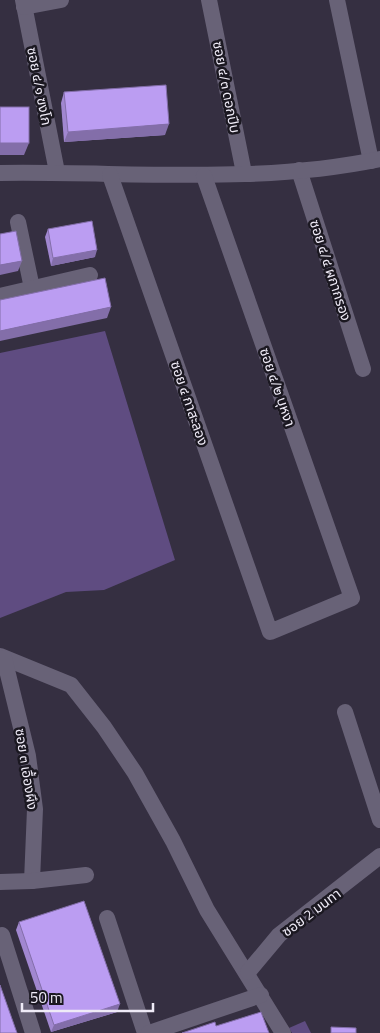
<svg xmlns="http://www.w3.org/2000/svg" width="380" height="1033" viewBox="0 0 380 1033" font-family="'Titillium Web','Noto Sans Thai',sans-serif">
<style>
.green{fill:#5f4c81}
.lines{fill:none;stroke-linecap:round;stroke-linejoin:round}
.street{stroke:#686277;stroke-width:16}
.wall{fill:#a187d0}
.shaded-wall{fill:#836ea9}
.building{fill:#bb9df2;stroke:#836ea9}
.labels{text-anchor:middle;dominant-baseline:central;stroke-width:5;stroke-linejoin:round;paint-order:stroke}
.street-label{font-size:14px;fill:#efebf7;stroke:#1b1821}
</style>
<rect width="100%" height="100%" fill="#352f41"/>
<!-- green -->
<g class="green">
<polygon points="105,331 175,560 104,590 66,592 0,618 0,353"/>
<polygon points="305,1021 311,1033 292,1033 289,1028"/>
</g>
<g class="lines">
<!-- street -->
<g class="street">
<polyline points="23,0 57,172"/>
<polyline points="209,0 244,173"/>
<polyline points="337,0 371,161"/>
<polyline points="24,7 61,0"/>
<polyline points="299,170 363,369"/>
<path d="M0,173C126,171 255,185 380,159"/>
<polyline points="110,175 270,632 352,598 204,176"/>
<polyline points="18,222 32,288"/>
<polyline points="0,296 90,275"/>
<polyline points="0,656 71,685 104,727 135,773 173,841 207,910 283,1033"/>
<polyline points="4,658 28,756 35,809 32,881"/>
<polyline points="345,712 380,820"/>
<polyline points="0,882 32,881 86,875"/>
<polyline points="107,918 145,1033"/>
<polyline points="2,935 33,1033"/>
<polyline points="248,972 279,935 380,856"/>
<polyline points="149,1033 261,995"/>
</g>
</g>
<!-- wall -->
<g class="wall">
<polygon points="64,92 165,135 64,142 61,103"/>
<polygon points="48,229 95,257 51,266 45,237"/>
<polygon points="19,922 117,1012 51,1032 16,930"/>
</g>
<!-- shaded-wall -->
<g class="shaded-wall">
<polygon points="169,124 165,135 64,142 68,132"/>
<polygon points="0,143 29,143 24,155 0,155"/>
<polygon points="97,250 95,257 51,266 53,258"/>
<polygon points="22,261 18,271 0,275 0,265"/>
<polygon points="111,307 107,318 0,341 0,331"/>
<polygon points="120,1004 117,1012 51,1032 54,1025"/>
</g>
<!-- building -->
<g class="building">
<polygon points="166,85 169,124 68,132 64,92"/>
<rect x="0" y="107" width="29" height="36"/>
<polygon points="92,221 97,250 53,258 48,229"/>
<polygon points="16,231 22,261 0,265 0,234"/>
<polygon points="105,278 111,307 0,331 0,300"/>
<polygon points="84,901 120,1004 54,1025 19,922"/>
<polygon points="0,985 17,1033 0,1033"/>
<polygon points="261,1012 269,1033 182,1033 215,1022 216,1026"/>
<polygon points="331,1027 356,1028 356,1033 331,1033"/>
</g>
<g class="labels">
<!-- street labels -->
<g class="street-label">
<text transform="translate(40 86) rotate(79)">ซอย ๔/๑ ฃงโก</text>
<text transform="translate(227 87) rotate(79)">ซอย ๔/๓ ดอกปีบ</text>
<text transform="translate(331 270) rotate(72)">ซอย ๔/๔ ผกากรอง</text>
<text transform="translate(278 387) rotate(71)">ซอย ๔/๒ บุหงา</text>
<text transform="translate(190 403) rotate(71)">ซอย ๔ กาสะลอง</text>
<text transform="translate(27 769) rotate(81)">ซอย ๓ เอื้องผึง</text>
<text transform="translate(311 912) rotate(-37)">ซอย 2 มนทา</text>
</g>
</g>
<!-- scale -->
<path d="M22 1003v8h131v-8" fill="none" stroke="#efebf7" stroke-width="2.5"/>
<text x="30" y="1003" font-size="15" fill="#efebf7" stroke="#1b1821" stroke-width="4" paint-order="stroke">50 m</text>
</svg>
